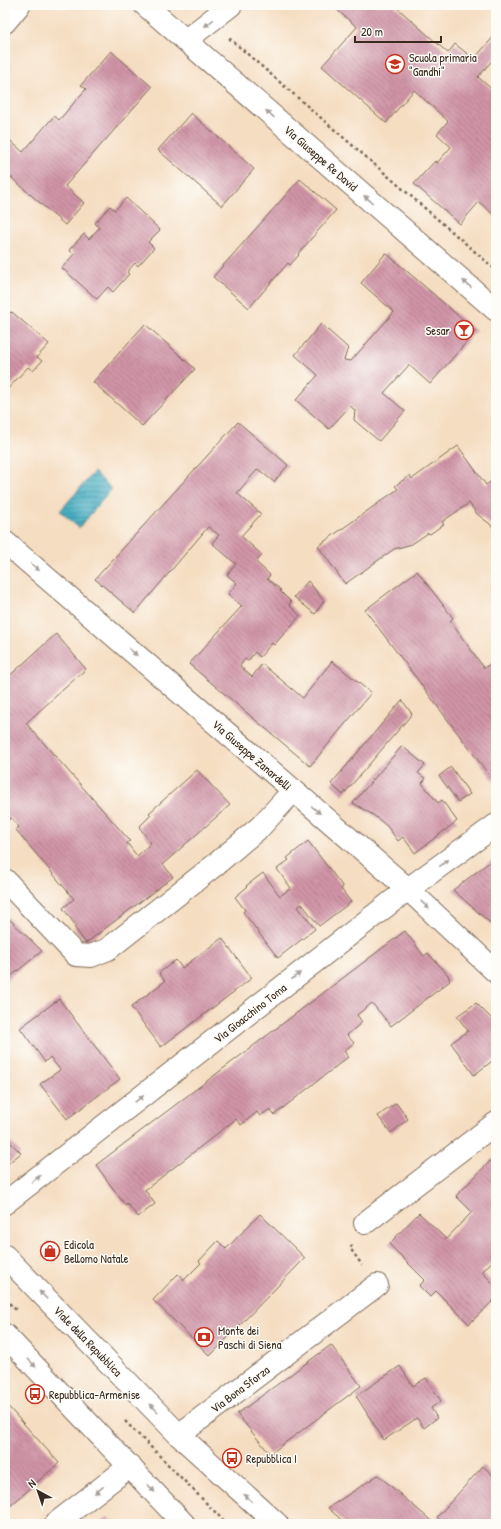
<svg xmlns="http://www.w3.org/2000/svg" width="501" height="1529" viewBox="0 0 501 1529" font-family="'Patrick Hand',sans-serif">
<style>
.water{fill:url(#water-rules);stroke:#3e6b70}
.building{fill:url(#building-back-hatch)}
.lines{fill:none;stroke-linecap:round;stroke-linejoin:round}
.minor-casing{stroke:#7c6957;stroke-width:24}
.major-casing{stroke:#7c6957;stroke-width:24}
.path{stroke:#7c6957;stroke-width:2.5;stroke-dasharray:3 3;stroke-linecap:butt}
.minor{stroke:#fff;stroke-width:22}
.major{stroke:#fff;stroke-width:22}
.oneway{fill:#a79f9a}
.labels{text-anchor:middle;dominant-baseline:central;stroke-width:3;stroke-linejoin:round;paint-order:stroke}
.poi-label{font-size:12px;fill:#3b2a1e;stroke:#fdfcf7;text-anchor:start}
.street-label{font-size:12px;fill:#3b2a1e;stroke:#fdfcf7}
</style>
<defs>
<pattern id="water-rules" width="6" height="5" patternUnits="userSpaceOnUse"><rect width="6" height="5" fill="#42acc1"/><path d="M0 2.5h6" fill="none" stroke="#388c9c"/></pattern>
<pattern id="building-back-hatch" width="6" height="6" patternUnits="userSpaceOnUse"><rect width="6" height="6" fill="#d094a7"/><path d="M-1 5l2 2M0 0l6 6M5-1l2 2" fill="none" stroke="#aa7987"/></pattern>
</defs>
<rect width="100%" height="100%" fill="#fdfcf7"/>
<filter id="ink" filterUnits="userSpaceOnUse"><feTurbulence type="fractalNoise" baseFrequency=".025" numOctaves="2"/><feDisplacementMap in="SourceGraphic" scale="8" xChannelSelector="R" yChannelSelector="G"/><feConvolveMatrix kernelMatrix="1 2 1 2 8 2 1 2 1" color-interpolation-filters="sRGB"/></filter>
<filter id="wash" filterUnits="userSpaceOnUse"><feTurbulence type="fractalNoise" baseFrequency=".012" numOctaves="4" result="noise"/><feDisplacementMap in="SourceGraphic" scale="16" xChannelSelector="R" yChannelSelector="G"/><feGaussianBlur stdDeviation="0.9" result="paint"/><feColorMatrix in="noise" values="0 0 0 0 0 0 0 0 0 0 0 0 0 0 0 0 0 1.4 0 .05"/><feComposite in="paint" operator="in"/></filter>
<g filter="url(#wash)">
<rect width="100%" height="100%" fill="#f5ddc1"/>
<!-- water -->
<polygon class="water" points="94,472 112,489 79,528 60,511"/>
<g id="blocks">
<!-- building -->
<g class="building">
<polygon points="339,5 394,5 448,53 455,44 474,59 496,34 496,56 478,77 496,93 496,183 493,186 496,188 496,217 479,202 460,224 414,184 435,161 437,163 451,147 437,134 448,121 414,90 386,123 322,66 357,27 336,9"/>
<polygon points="111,51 152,87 65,186 84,203 65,225 5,172 5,136 23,152 54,116 59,120 86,89 81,85"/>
<polygon points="191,113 254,169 222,206 158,150"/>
<polygon points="300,179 336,210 298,254 299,255 290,265 288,263 249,308 213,277"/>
<polygon points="126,198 160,230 148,242 154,248 138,266 135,263 127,272 129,274 113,292 108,287 97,299 62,268 74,254 69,250 84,234 89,239 99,228 95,223 110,206 115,210"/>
<polygon points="386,253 476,331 430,384 409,365 384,393 405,411 379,441 354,420 355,410 350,406 329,429 296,400 318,375 295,355 321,324 348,348 344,360 351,361 394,312 361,283"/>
<polygon points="6,309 11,313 12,312 49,344 37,357 42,361 33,371 28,367 5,392 5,310"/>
<polygon points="145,324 195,369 142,426 93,382"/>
<polygon points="238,422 288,465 274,482 258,469 237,493 261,514 241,536 262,555 256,562 270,575 267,579 281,590 280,591 291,602 289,605 300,616 274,645 272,643 260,657 255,652 248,661 245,659 240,666 252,677 262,664 303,698 332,661 371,693 310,766 189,664 242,606 228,594 237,583 227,575 236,564 212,543 219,535 208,527 135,613 95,579"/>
<polygon points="458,446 486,485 496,478 496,531 490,524 477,514 469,503 442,522 444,524 430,534 428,533 412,544 394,549 345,584 318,546 398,489 395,486 410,475 412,479"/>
<polygon points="417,571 453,618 450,621 484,668 496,660 496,784 365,610"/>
<polygon points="308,581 324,601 315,614 294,597"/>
<polygon points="56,634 86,669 26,723 130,841 127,843 137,856 151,843 139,827 151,815 149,813 197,770 230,805 163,864 173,877 86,943 74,927 76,926 63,908 74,899 16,830 19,827 11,818 8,820 5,817 5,680"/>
<polygon points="402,700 412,714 343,795 331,784"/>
<polygon points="402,746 425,765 418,773 426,779 422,783 438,803 442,800 457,821 415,853 403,837 398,841 387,826 373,815 353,803"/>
<polygon points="451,767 470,794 458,802 439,776"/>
<polygon points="308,841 343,887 341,889 351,902 319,926 302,904 298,907 315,929 278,958 243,912 245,910 235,897 247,887 246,886 263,873 280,896 291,888 277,869 289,860 287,858"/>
<polygon points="496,857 496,928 453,890"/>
<polygon points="5,915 42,951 5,981"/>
<polygon points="405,931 424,956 428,953 448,975 450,981 391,1026 372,1003 357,1015 362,1022 347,1035 354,1043 344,1051 348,1057 274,1115 270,1109 260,1116 257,1112 241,1125 236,1119 145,1190 155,1204 138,1217 127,1203 125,1205 96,1165"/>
<polygon points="222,938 252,978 161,1047 131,1007 165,981 159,973 176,960 182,968"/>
<polygon points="59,999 120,1079 67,1119 40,1084 60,1070 50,1057 45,1062 20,1028"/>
<polygon points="476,1003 496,1023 496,1058 474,1075 451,1043 468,1031 457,1016"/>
<polygon points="396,1103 408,1119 391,1133 378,1116"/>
<polygon points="5,1137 21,1153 5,1166"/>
<polygon points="496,1155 496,1257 482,1272 496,1286 496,1298 469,1324 436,1291 430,1297 419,1286 425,1280 389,1244 419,1213 446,1239 472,1212 456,1196"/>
<polygon points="260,1214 305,1258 210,1356 153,1300 178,1274 184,1280 201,1263 199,1261 218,1241 226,1249"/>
<polygon points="49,1241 61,1252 52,1261 41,1249"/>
<polygon points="331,1345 361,1386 270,1454 237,1414"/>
<polygon points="400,1366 413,1386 426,1378 441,1401 431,1408 437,1418 424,1428 417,1418 384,1440 356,1396"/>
<polygon points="5,1403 59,1463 9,1507 5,1502"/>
<polygon points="483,1466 496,1478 496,1524 436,1524 440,1520 437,1517"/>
<polygon points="378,1475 408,1501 435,1524 346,1524 328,1508"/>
<polygon points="108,1517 114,1524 99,1524"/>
</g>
</g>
</g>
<g filter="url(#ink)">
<use href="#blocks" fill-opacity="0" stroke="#7c6957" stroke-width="1"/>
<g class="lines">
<defs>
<g id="minor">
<polyline points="145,5 496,310"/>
<polyline points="5,22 19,5"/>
<polyline points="186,40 231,5"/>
<polyline points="5,542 408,889 496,972"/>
<polyline points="5,880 76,955 91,956 108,949 215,865 260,827 293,791"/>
<polyline points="5,1203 408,889 496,825"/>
<polyline points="365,1223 496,1123"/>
<polyline points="179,1435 377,1285"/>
<polyline points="55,1524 130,1466"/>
</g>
<g id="major">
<polyline points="5,1256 179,1435 277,1524"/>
<polyline points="5,1335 184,1524"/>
</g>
</defs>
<!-- minor casing -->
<use href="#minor" class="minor-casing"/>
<!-- major casing -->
<use href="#major" class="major-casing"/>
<!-- path -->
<g class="path">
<polyline points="229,38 496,270"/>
<polyline points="352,1245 350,1248 362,1265"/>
<polyline points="5,1299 16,1310"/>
<polyline points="125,1421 227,1524"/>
</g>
<!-- minor -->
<use href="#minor" class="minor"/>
<!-- major -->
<use href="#major" class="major"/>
</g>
<!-- one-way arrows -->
<defs><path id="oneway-solid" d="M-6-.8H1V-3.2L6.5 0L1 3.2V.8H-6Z"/></defs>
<g class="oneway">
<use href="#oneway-solid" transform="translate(209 23) rotate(143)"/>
<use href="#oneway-solid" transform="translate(270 114) rotate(-139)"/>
<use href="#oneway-solid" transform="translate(368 199) rotate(-139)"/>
<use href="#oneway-solid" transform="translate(467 284) rotate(-139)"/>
<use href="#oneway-solid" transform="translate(35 567) rotate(40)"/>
<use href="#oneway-solid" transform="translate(133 652) rotate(41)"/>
<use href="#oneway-solid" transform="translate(316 810) rotate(40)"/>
<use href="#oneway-solid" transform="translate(444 863) rotate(-37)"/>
<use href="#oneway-solid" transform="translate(425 905) rotate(44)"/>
<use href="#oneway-solid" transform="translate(296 976) rotate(-38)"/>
<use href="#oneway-solid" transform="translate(139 1099) rotate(-38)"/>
<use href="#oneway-solid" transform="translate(36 1179) rotate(-38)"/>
<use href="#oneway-solid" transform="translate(43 1295) rotate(-134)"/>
<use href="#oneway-solid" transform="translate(32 1363) rotate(46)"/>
<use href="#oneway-solid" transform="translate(154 1408) rotate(-134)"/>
<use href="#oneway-solid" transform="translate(151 1488) rotate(47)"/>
<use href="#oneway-solid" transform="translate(99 1490) rotate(142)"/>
<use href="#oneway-solid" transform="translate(248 1498) rotate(-138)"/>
</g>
</g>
<!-- icons -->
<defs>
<symbol id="school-ring" viewBox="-11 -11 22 22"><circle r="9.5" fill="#fdfcf7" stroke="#c8321e" stroke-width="1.5"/><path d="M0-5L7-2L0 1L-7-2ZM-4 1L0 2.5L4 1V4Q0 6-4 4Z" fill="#c8321e"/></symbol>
<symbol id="bar-ring" viewBox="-11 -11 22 22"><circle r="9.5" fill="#fdfcf7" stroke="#c8321e" stroke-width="1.5"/><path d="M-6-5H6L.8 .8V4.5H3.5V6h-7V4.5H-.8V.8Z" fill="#c8321e"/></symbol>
<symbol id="shop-ring" viewBox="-11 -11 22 22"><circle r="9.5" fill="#fdfcf7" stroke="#c8321e" stroke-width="1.5"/><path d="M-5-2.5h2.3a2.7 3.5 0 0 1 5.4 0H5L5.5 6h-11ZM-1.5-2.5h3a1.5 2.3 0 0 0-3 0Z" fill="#c8321e"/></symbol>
<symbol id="bank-ring" viewBox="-11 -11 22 22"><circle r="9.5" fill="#fdfcf7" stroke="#c8321e" stroke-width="1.5"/><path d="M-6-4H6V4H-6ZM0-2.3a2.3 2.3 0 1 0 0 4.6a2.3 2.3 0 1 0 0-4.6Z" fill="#c8321e"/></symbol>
<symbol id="bus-ring" viewBox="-11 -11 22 22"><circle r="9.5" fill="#fdfcf7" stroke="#c8321e" stroke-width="1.5"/><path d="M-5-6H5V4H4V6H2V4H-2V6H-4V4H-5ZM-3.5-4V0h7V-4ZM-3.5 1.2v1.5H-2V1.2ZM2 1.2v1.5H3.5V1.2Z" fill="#c8321e"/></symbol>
</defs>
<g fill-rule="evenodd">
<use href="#school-ring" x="384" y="53" width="22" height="22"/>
<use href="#bar-ring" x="453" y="319" width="22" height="22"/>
<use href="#shop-ring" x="39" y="1240" width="22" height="22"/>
<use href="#bank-ring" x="193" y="1326" width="22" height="22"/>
<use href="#bus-ring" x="24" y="1383" width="22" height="22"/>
<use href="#bus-ring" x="221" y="1447" width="22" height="22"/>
</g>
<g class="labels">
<!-- poi labels -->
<g class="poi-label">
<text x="409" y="57">Scuola primaria<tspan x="409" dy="14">"Gandhi"</tspan></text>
<text x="450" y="330" text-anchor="end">Sesar</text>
<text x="64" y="1244">Edicola<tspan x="64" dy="14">Bellomo Natale</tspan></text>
<text x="218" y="1330">Monte dei<tspan x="218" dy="14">Paschi di Siena</tspan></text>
<text x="49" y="1394">Repubblica-Armenise</text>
<text x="246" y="1458">Repubblica I</text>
</g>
<!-- street labels -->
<g class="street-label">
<text transform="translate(321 158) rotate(41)">Via Giuseppe Re David</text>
<text transform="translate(252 755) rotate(41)">Via Giuseppe Zanardelli</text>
<text transform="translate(250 1013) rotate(-38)">Via Gioacchino Toma</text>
<text transform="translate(88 1341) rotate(46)">Viale della Repubblica</text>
<text transform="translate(240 1389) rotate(-37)">Via Bona Sforza</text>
</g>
</g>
<!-- margin -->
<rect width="501" height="1529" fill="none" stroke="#fdfcf7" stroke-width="20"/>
<!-- north arrow -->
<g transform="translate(38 1491) rotate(320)" stroke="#fdfcf7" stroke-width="3" paint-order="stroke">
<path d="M0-3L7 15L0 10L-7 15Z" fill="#3b2a1e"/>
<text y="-6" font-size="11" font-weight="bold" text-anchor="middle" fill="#3b2a1e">N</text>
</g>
<!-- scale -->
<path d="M355 36v6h86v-6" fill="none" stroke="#3b2a1e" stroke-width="2"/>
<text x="361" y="36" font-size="12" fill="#3b2a1e" stroke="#fdfcf7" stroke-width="3" paint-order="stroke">20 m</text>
</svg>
